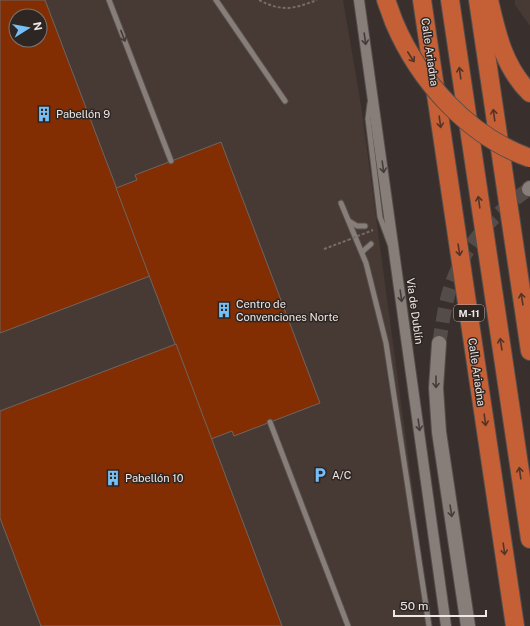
<svg xmlns="http://www.w3.org/2000/svg" width="530" height="626" viewBox="0 0 530 626" font-family="'Public Sans',sans-serif">
<style>
.built{fill:#473933;fill-rule:evenodd}
.building{fill:#822e02;stroke:#6f6562;fill-rule:evenodd}
.lines{fill:none;stroke-linecap:round;stroke-linejoin:round}
.secondary-tunnel{stroke:#544c49;stroke-width:14;stroke-dasharray:14 7;stroke-linecap:butt}
.lane-casing{stroke:#564e4b;stroke-width:7}
.street-casing{stroke:#564e4b;stroke-width:12}
.secondary-casing{stroke:#564e4b;stroke-width:16}
.highway-casing{stroke:#564e4b;stroke-width:20}
.path{stroke:#756d6a;stroke-width:2;stroke-dasharray:3 2;stroke-linecap:butt}
.lane{stroke:#877e7a;stroke-width:5}
.street{stroke:#877e7a;stroke-width:10}
.secondary{stroke:#877e7a;stroke-width:14}
.highway{stroke:#c56036;stroke-width:18}
.highway-bridge-casing{stroke:#564e4b;stroke-width:20;stroke-linecap:butt}
.path-bridge{stroke:#756d6a;stroke-width:2;stroke-dasharray:3 2;stroke-linecap:butt}
.highway-bridge{stroke:#c56036;stroke-width:18}
.oneway{stroke:#443c39}
.oneway2{stroke:#543428}
.labels{text-anchor:middle;dominant-baseline:central;stroke-width:3;stroke-linejoin:round;paint-order:stroke}
.shield{fill:#2e2623;stroke:#b4aeac;stroke-width:1}
.shield-label{font-size:10px;font-weight:bold;fill:#eee8e6}
.street-label{font-size:11px;fill:#eee8e6;stroke:#2e2623}
.poi-label{font-size:11px;fill:#eee8e6;stroke:#2e2623;text-anchor:start}
</style>
<rect width="100%" height="100%" fill="#39302d"/>
<!-- built -->
<g class="built">
<path d="M0,0H343L361,105L431,626H0ZM16,16H40V40H16Z"/>
<polygon points="515,0 530,0 530,26 515,5"/>
</g>
<!-- building -->
<g class="building">
<path d="M0,0H45L150,276L0,333ZM16,16H40V40H16Z"/>
<polygon points="221,142 320,403 234,436 232,431 211,439 116,188 137,180 135,175"/>
<polygon points="176,344 282,626 41,626 0,518 0,411"/>
</g>
<g class="lines">
<!-- secondary-tunnel -->
<path class="secondary-tunnel" d="M439,343C443,322 445,300 453,280C467,242 497,211 529,189"/>
<defs>
<g id="lane">
<polyline points="109,0 171,161"/>
<polyline points="216,0 285,101"/>
<polyline points="370,103 368,119 380,217 390,244"/>
<polyline points="341,203 366,263 386,343 429,626"/>
<polyline points="349,221 357,226 365,226"/>
<polyline points="362,252 371,244"/>
<polyline points="270,422 348,626"/>
</g>
<polyline id="street" points="359,0 446,626"/>
<g id="secondary">
<polyline points="529,189 530,188"/>
<polyline points="439,343 436,388 439,432 468,626"/>
</g>
<g id="highway">
<polyline points="386,0 394,22"/>
<polyline points="422,0 515,626"/>
<polyline points="450,0 530,539"/>
<polyline points="478,0 530,351"/>
<path d="M489,0C497,35 504,67 530,93"/>
</g>
</defs>
<!-- lane casing -->
<use href="#lane" class="lane-casing"/>
<!-- street casing -->
<use href="#street" class="street-casing"/>
<!-- secondary casing -->
<use href="#secondary" class="secondary-casing"/>
<!-- highway casing -->
<use href="#highway" class="highway-casing"/>
<!-- path -->
<g class="path">
<path d="M259,0C282,12 293,9 317,0"/>
<polyline points="324,249 348,240"/>
</g>
<!-- lane -->
<use href="#lane" class="lane"/>
<!-- street -->
<use href="#street" class="street"/>
<!-- secondary -->
<use href="#secondary" class="secondary"/>
<!-- highway -->
<use href="#highway" class="highway"/>
<defs>
<path id="highway-bridge" d="M394,22C419,81 468,136 530,158"/>
</defs>
<!-- highway-bridge casing -->
<use href="#highway-bridge" class="highway-bridge-casing"/>
<!-- path-bridge -->
<polyline class="path-bridge" points="348,240 373,230"/>
<!-- highway-bridge -->
<use href="#highway-bridge" class="highway-bridge"/>
</g>
<!-- one-way arrows -->
<defs><path id="oneway-shaft" d="M-6 0H5M1.5-3L5.5 0L1.5 3" fill="none" stroke-width="1.6" stroke-linecap="round" stroke-linejoin="round"/></defs>
<g class="oneway">
<use href="#oneway-shaft" transform="translate(123 36) rotate(69)"/>
<use href="#oneway-shaft" transform="translate(365 39) rotate(82)"/>
<use href="#oneway-shaft" transform="translate(383 167) rotate(82)"/>
<use href="#oneway-shaft" transform="translate(401 296) rotate(82)"/>
<use href="#oneway-shaft" transform="translate(436 382) rotate(90)"/>
<use href="#oneway-shaft" transform="translate(419 425) rotate(82)"/>
<use href="#oneway-shaft" transform="translate(451 511) rotate(81)"/>
</g>
<g class="oneway2">
<use href="#oneway-shaft" transform="translate(411 57) rotate(57)"/>
<use href="#oneway-shaft" transform="translate(460 73) rotate(-98)"/>
<use href="#oneway-shaft" transform="translate(494 115) rotate(-98)"/>
<use href="#oneway-shaft" transform="translate(440 122) rotate(82)"/>
<use href="#oneway-shaft" transform="translate(479 202) rotate(-98)"/>
<use href="#oneway-shaft" transform="translate(459 250) rotate(81)"/>
<use href="#oneway-shaft" transform="translate(522 299) rotate(-99)"/>
<use href="#oneway-shaft" transform="translate(501 344) rotate(-99)"/>
<use href="#oneway-shaft" transform="translate(485 420) rotate(82)"/>
<use href="#oneway-shaft" transform="translate(520 473) rotate(-98)"/>
<use href="#oneway-shaft" transform="translate(504 549) rotate(82)"/>
</g>
<!-- icons -->
<defs>
<symbol id="building-bare" viewBox="-9 -9 18 18"><path d="M-4-6H4V6H1V3H-1V6H-4ZM-2.5-4.3h1.7v1.8h-1.7ZM.8-4.3h1.7v1.8H.8ZM-2.5-1h1.7V.8h-1.7ZM.8-1h1.7V.8H.8Z" fill="#76c0f7" stroke="#2e2623" stroke-width="2.5" paint-order="stroke"/></symbol>
<symbol id="parking-bare" viewBox="-9 -9 18 18"><path d="M-3.5-5.5H1a3.5 3.5 0 0 1 0 7H-1V5.5H-3.5ZM-1-3.4V-.6H.8a1.4 1.4 0 0 0 0-2.8Z" fill="#76c0f7" stroke="#2e2623" stroke-width="2.5" paint-order="stroke"/></symbol>
</defs>
<g fill-rule="evenodd">
<use href="#building-bare" x="33" y="103" width="22" height="22"/>
<use href="#building-bare" x="213" y="299" width="22" height="22"/>
<use href="#parking-bare" x="309" y="464" width="22" height="22"/>
<use href="#building-bare" x="102" y="467" width="22" height="22"/>
</g>
<g class="labels">
<!-- shield labels -->
<rect class="shield" x="454" y="305" width="30" height="16" rx="3"/>
<g class="shield-label">
<text x="469" y="313">M-11</text>
</g>
<!-- street labels -->
<g class="street-label">
<text transform="translate(430 52) rotate(82)">Calle Ariadna</text>
<text transform="translate(415 311) rotate(82)">Vía de Dublín</text>
<text transform="translate(477 372) rotate(82)">Calle Ariadna</text>
</g>
<!-- poi labels -->
<g class="poi-label">
<text x="56" y="114">Pabellón 9</text>
<text x="236" y="304">Centro de<tspan x="236" dy="13">Convenciones Norte</tspan></text>
<text x="332" y="475">A/C</text>
<text x="125" y="478">Pabellón 10</text>
</g>
</g>
<!-- north arrow -->
<g transform="translate(28 28) rotate(79)"><circle r="19" fill="#2e2623" stroke="#7b7471"/>
<path d="M0-3L7 15L0 10L-7 15Z" fill="#76c0f7"/>
<text y="-6" font-size="11" font-weight="bold" text-anchor="middle" fill="#eee8e6">N</text>
</g>
<!-- scale -->
<path d="M394 610v6h92v-6" fill="none" stroke="#eee8e6" stroke-width="2"/>
<text x="400" y="610" font-size="12" fill="#eee8e6" stroke="#2e2623" stroke-width="3" paint-order="stroke">50 m</text>
</svg>
